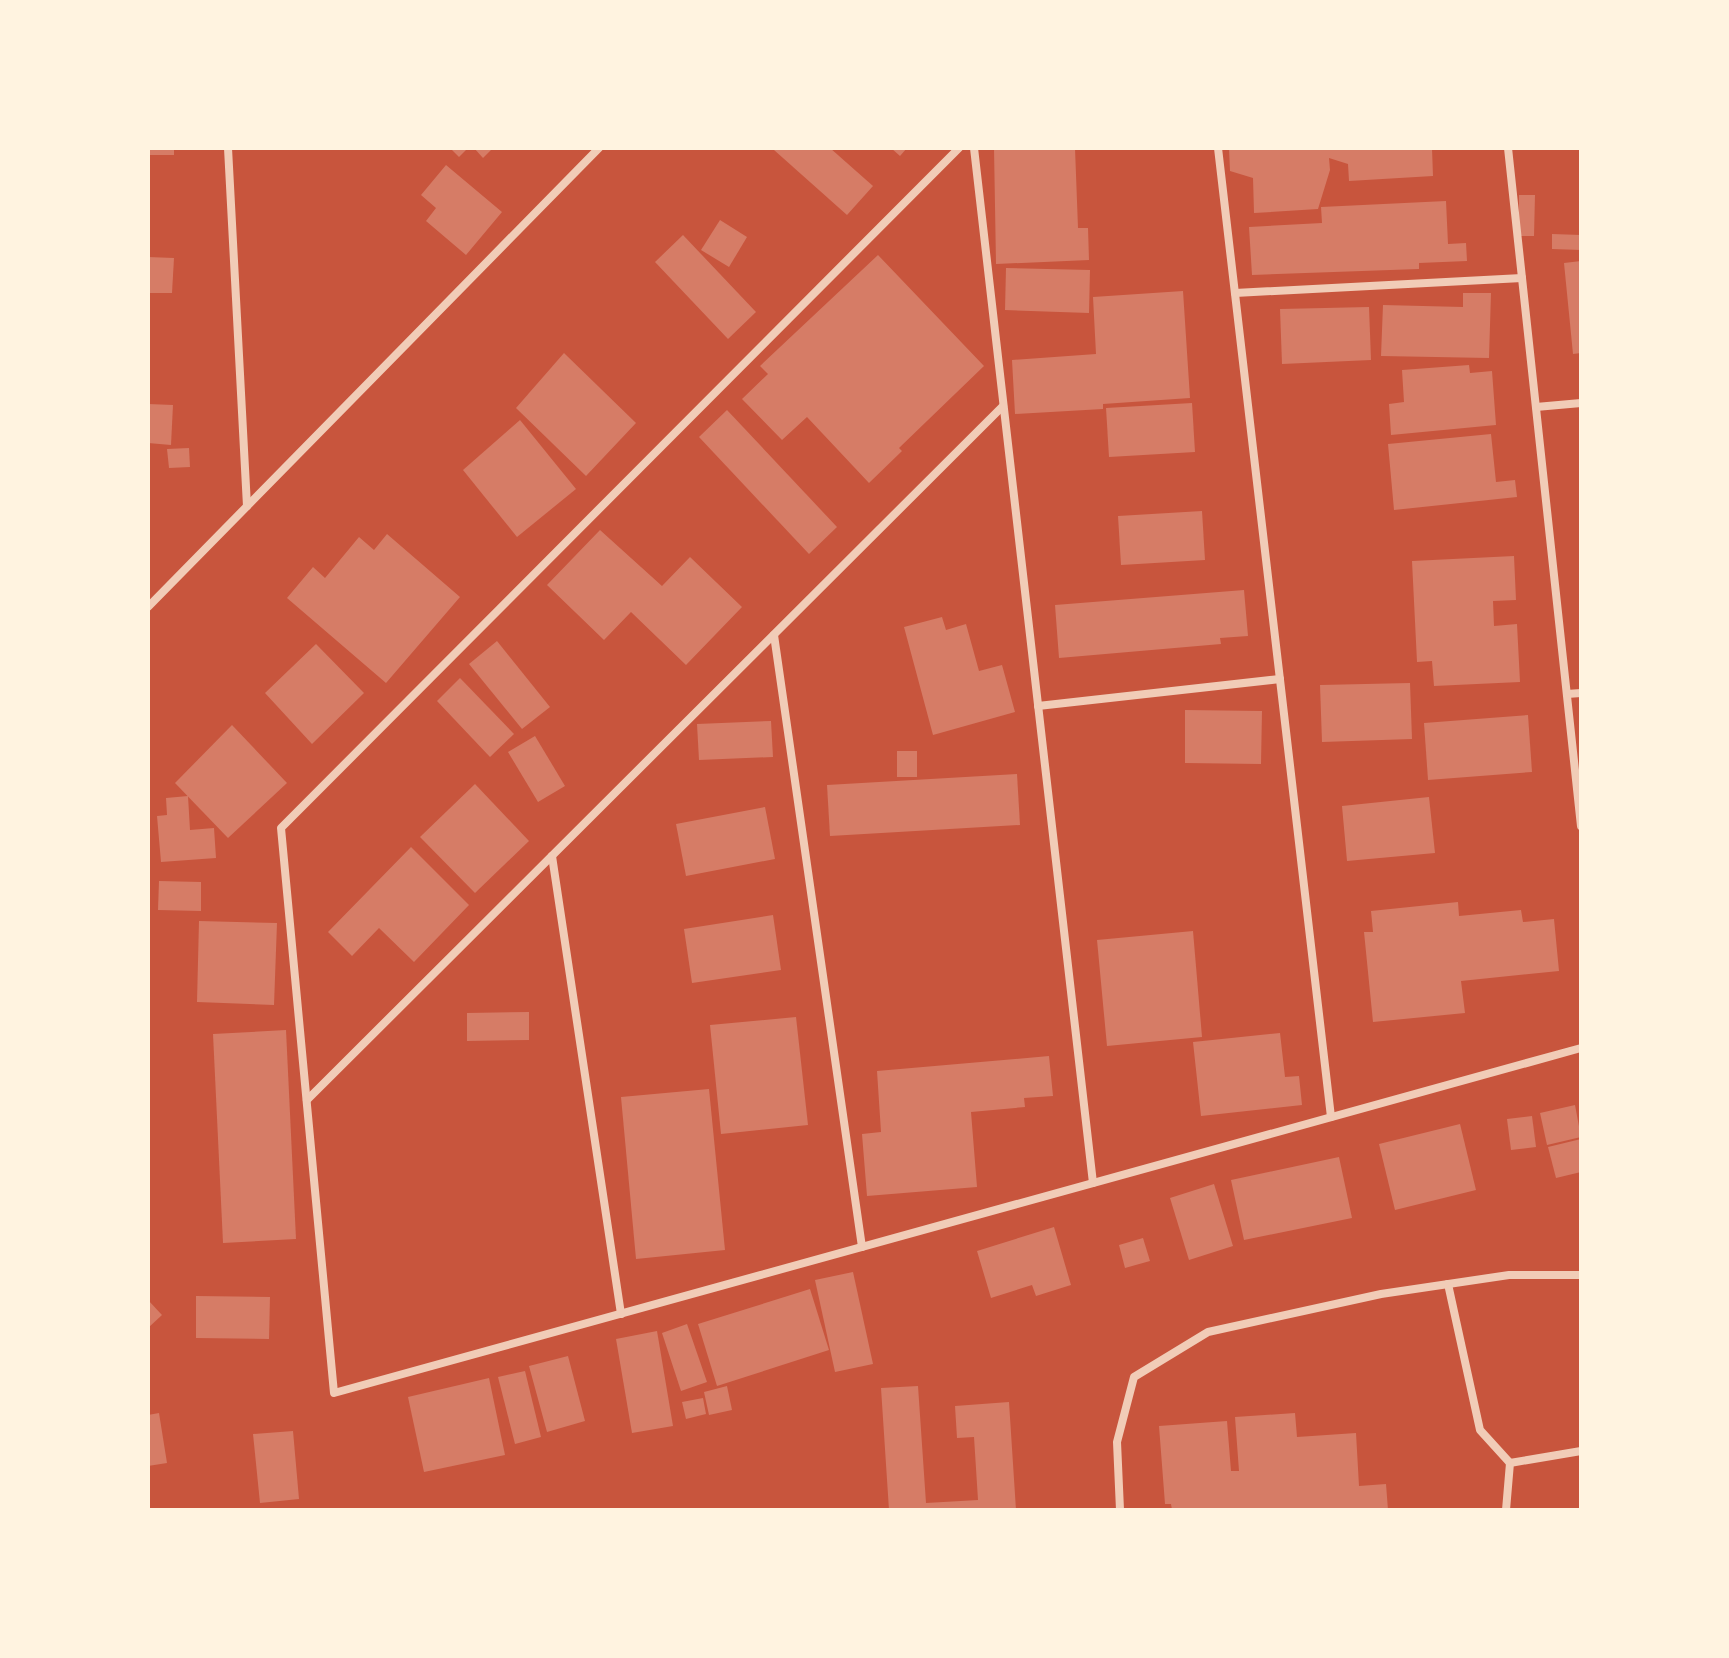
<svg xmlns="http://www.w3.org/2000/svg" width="1729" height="1658" viewBox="0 0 1729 1658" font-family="'Asap Condensed',sans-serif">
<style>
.building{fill:#d67c66}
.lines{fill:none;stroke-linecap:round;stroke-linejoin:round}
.minor{stroke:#f1ccb7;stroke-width:8}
</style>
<rect width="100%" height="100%" fill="#c8553d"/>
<!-- building -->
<g class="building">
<rect x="148" y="148" width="26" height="7"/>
<polygon points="450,148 468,148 459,157"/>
<polygon points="474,148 493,148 483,158"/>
<polygon points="776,148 830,148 873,186 847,215 774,150"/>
<polygon points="891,148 907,148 900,156"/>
<polygon points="994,148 1075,148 1078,228 1088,228 1089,260 996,264"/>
<polygon points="1229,148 1432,148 1433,176 1349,181 1348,164 1329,158 1330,170 1318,209 1254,213 1253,178 1230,171"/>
<polygon points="446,165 502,212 466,255 426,221 436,208 421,195"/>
<polygon points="1519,195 1535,195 1534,236 1519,236"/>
<polygon points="1446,201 1448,244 1466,243 1467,261 1419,263 1419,269 1252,275 1249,227 1322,223 1321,207"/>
<polygon points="720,220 747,237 729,267 701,250"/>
<polygon points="1552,234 1581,235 1581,250 1552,249"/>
<polygon points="683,235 756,312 728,339 655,262"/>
<polygon points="878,255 984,366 899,448 902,451 869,483 807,417 782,440 742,399 768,374 760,366"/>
<polygon points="148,257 174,258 172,293 148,293"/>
<polygon points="1581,261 1581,353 1573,354 1564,263"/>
<polygon points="1006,268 1090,270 1089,313 1005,310"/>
<polygon points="1183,291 1190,398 1103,404 1103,409 1015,414 1012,360 1096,354 1093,297"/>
<polygon points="1463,293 1491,293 1489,358 1381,356 1383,305 1463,307"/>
<polygon points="1369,307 1371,360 1282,364 1280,309"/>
<polygon points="564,353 636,423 586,476 516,408"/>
<polygon points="1469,365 1470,373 1492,371 1496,425 1391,435 1389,404 1404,402 1402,370"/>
<polygon points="1192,403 1195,452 1109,457 1106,408"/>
<polygon points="148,404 173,405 171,445 148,443"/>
<polygon points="727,410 837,527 809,554 699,437"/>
<polygon points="520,420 576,489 517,537 463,470"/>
<polygon points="1491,434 1496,482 1515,480 1517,497 1394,510 1388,444"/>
<polygon points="189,448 190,467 169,468 167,449"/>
<polygon points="1202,511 1205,560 1121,565 1118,516"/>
<polygon points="600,530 662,586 690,557 742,607 686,665 631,612 604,640 547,585"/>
<polygon points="387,534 460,597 386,683 287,598 313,567 325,578 359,537 374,550"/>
<polygon points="1514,556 1516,600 1493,601 1494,626 1517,624 1520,682 1434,686 1432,661 1417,662 1412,561"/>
<polygon points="1244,590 1248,636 1220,638 1221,644 1059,658 1055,605"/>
<polygon points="942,617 946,630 966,624 979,671 1002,665 1015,712 933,735 904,627"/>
<polygon points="497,641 550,707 522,729 469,664"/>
<polygon points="316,644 364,693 312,744 265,693"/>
<polygon points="460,678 514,734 490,757 437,701"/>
<polygon points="1410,683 1412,739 1322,742 1320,685"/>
<polygon points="1185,710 1262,711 1261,764 1185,763"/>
<polygon points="1528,715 1532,772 1428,780 1424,723"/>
<polygon points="771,721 773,757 699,760 697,724"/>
<polygon points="232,725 287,783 228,838 175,783"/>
<polygon points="535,736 565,786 538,802 508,752"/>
<rect x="897" y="751" width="20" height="26"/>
<polygon points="1017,774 1020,825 830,836 827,785"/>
<polygon points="475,784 529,841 475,893 420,837"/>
<polygon points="188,796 190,830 214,828 216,858 161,862 157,816 167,815 166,798"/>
<polygon points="1429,797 1435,853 1347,861 1342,806"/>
<polygon points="765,807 775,859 686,876 676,824"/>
<polygon points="411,847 469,905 414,962 379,928 352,956 328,932"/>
<polygon points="159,881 201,882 201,911 158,910"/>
<polygon points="1458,902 1459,916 1521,910 1523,922 1554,919 1559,971 1461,981 1465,1013 1373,1022 1364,932 1373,932 1371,911"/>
<polygon points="773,915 781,970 692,983 684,929"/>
<polygon points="199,921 277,923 274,1005 197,1002"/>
<polygon points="1193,931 1202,1037 1107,1046 1097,940"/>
<polygon points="529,1012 529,1040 467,1041 467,1013"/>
<polygon points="796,1017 808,1125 721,1134 710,1025"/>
<polygon points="286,1030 296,1239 223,1243 213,1034"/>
<polygon points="1280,1033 1285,1077 1299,1076 1302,1105 1201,1116 1193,1042"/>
<polygon points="1049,1056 1053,1096 1024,1098 1025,1107 971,1112 977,1187 867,1196 862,1134 881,1132 877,1071"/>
<polygon points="709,1089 725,1250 636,1259 621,1097"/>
<polygon points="1575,1105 1581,1137 1547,1145 1540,1113"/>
<polygon points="1532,1116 1536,1147 1511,1150 1507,1119"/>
<polygon points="1460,1124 1476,1190 1395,1210 1379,1144"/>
<polygon points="1581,1139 1581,1172 1556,1178 1548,1147"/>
<polygon points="1339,1157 1352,1218 1244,1240 1231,1180"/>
<polygon points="1214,1184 1233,1246 1189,1260 1170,1198"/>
<polygon points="1054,1227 1071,1285 1036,1296 1032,1285 991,1298 977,1251"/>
<polygon points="1143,1238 1150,1261 1125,1268 1119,1245"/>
<polygon points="853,1272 873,1364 835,1372 815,1280"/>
<polygon points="810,1289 829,1350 717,1386 698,1324"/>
<polygon points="196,1296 270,1297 269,1339 196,1338"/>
<polygon points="148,1300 162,1315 148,1328"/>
<polygon points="687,1324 707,1382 681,1391 662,1333"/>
<polygon points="657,1331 673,1426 632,1433 616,1339"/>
<polygon points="568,1356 585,1421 547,1432 529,1366"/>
<polygon points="525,1371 541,1437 515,1444 498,1377"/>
<polygon points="489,1378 505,1455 424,1472 408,1397"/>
<polygon points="727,1386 732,1410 709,1415 704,1392"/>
<polygon points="918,1386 926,1503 978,1500 974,1437 957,1438 955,1406 1009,1402 1016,1510 889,1510 881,1388"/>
<polygon points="703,1398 706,1414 686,1419 682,1402"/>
<polygon points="159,1413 167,1463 148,1466 148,1415"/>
<polygon points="1295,1413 1297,1437 1356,1433 1359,1486 1386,1484 1388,1510 1172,1510 1171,1504 1165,1504 1159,1426 1227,1421 1231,1471 1239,1471 1235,1417"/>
<polygon points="293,1431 299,1499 260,1503 253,1434"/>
</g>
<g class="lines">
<!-- minor -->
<g class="minor">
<polyline points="228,148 247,506"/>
<polyline points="959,148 281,828 334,1393 1581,1048"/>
<polyline points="974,148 1093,1183"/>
<polyline points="1218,148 1331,1117"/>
<polyline points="1508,148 1581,826"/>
<polyline points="1235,293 1522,278"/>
<polyline points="1536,407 1581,403"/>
<polyline points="148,607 599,148"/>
<polyline points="774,635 862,1247"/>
<polyline points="1567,694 1581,693"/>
<polyline points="1038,706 1280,679"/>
<polyline points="552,856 621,1314"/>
<polyline points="307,1100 1003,406"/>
<polyline points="1448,1284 1480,1430 1510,1463"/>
<polyline points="1120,1510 1117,1442 1134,1377 1208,1332 1381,1294 1509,1275 1581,1275"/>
<polyline points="1506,1510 1510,1463 1581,1451"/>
</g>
</g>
<!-- border -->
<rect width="1729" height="1658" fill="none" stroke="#fff3e0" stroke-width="300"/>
</svg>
